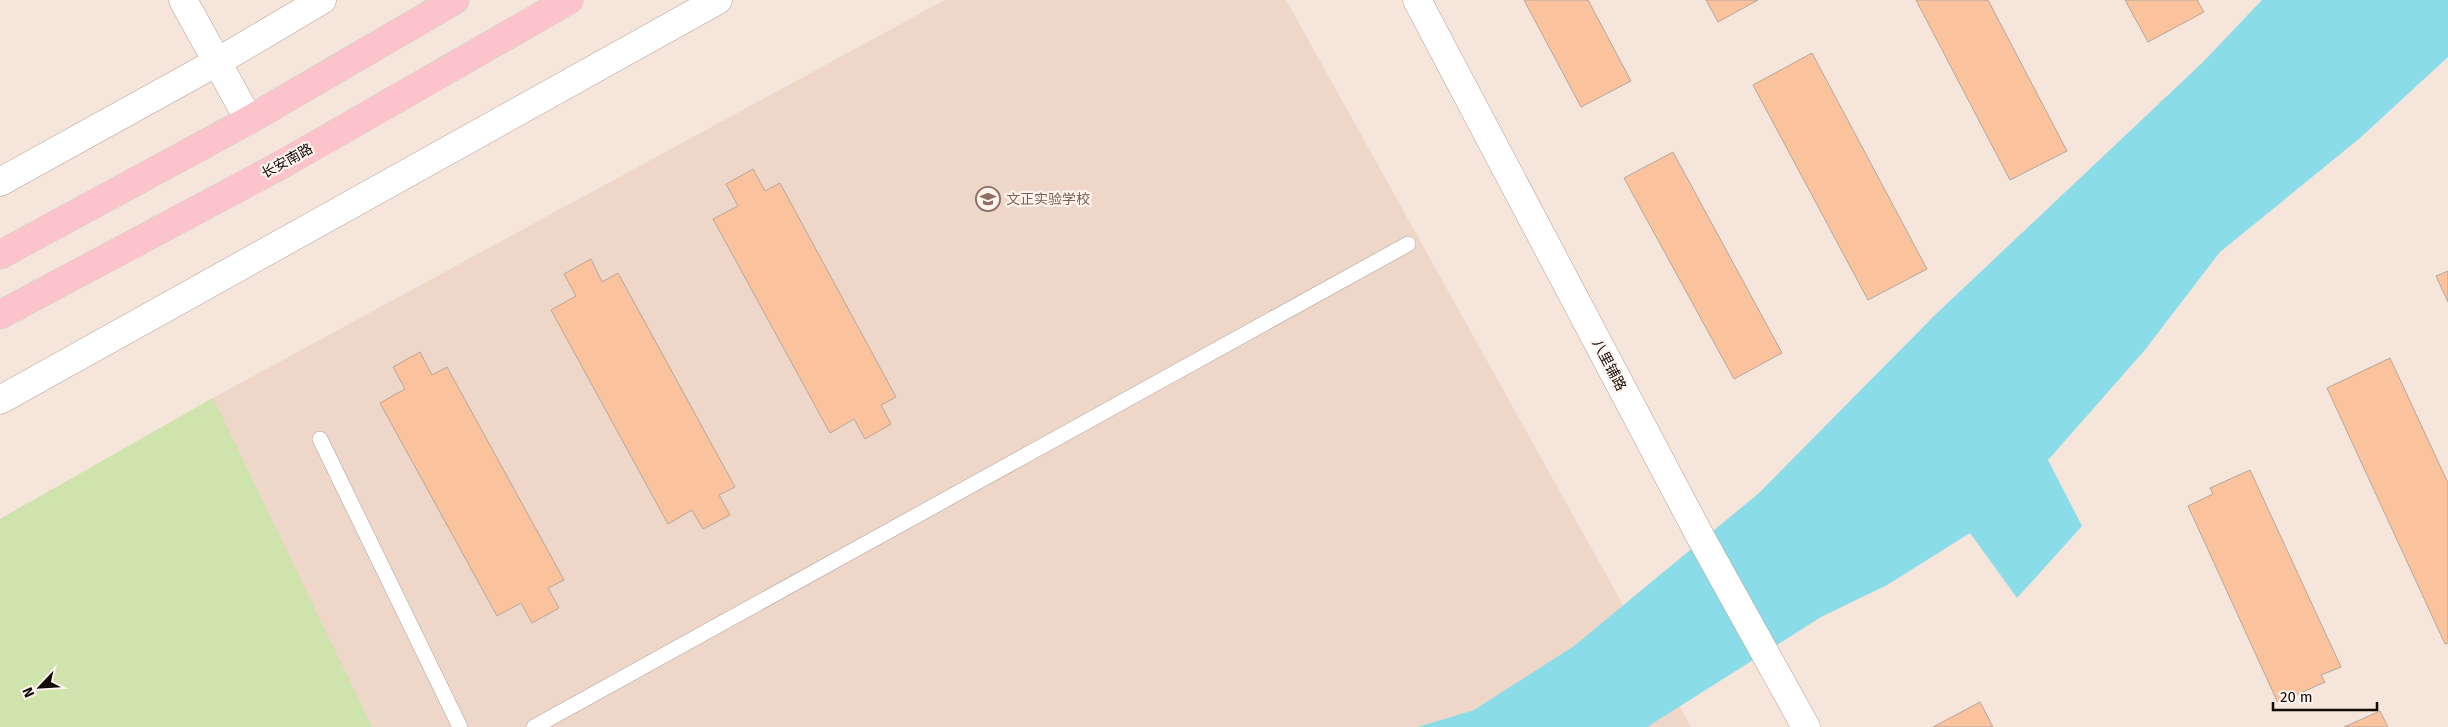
<svg xmlns="http://www.w3.org/2000/svg" width="2448" height="727" viewBox="0 0 2448 727" font-family="'Fira Sans','Noto Sans SC',sans-serif">
<style>
.built{fill:#eed6c8}
.green{fill:#cfe4ac}
.water{fill:#8bdce9}
.building{fill:#fac29d;stroke:#b6a79d}
.lines{fill:none;stroke-linecap:round;stroke-linejoin:round}
.service-casing{stroke:#b0a197;stroke-width:16}
.minor-casing{stroke:#b0a197;stroke-width:29}
.tertiary-casing{stroke:#b0a197;stroke-width:29}
.primary-casing{stroke:#cfcece;stroke-width:29}
.service{stroke:#fff;stroke-width:15}
.minor{stroke:#fff;stroke-width:28}
.tertiary{stroke:#fff;stroke-width:28}
.primary{stroke:#fdc3ca;stroke-width:28}
.labels{text-anchor:middle;dominant-baseline:central;stroke-width:4.5;stroke-linejoin:round;paint-order:stroke}
.street-label{font-size:14px;fill:#110b08;stroke:#fef3ed}
.education-label{font-size:14px;fill:#785e54;stroke:#fef3ed;text-anchor:start}
</style>
<rect width="100%" height="100%" fill="#f5e5da"/>
<!-- built -->
<polygon class="built" points="945,0 1286,0 1691,727 14,727 0,519 213,398"/>
<!-- green -->
<polygon class="green" points="213,398 372,727 0,727 0,519"/>
<!-- water -->
<polygon class="water" points="2262,0 2448,0 2448,57 2360,138 2220,252 2144,351 2048,460 2082,526 2017,598 1970,533 1887,585 1821,617 1647,727 1418,727 1474,710 1574,646 1759,493 1935,315 2203,62"/>
<!-- building -->
<g class="building">
<polygon points="1524,0 1588,0 1631,81 1581,107"/>
<polygon points="1706,0 1758,0 1718,22"/>
<polygon points="1916,0 1988,0 2067,151 2010,180"/>
<polygon points="2125,0 2197,0 2204,12 2148,42"/>
<polygon points="1812,53 1927,269 1868,300 1753,85"/>
<polygon points="1673,152 1782,353 1734,379 1624,178"/>
<polygon points="753,169 765,191 780,183 896,397 881,405 891,424 865,439 854,419 830,433 713,219 738,206 726,184"/>
<polygon points="591,259 602,282 618,273 735,487 719,495 730,515 703,529 692,510 668,524 551,310 576,296 564,274"/>
<polygon points="2448,271 2448,302 2436,276"/>
<polygon points="420,352 432,375 447,367 564,580 548,588 559,608 532,623 521,603 497,616 380,403 405,389 393,367"/>
<polygon points="2390,358 2448,483 2448,643 2445,644 2327,388"/>
<polygon points="2250,470 2341,667 2321,675 2325,682 2278,703 2188,506 2213,494 2210,488"/>
<polygon points="1980,702 1993,727 1933,727"/>
<polygon points="2380,711 2388,727 2344,727"/>
</g>
<g class="lines">
<defs>
<g id="service">
<polyline points="320,439 460,727"/>
<polyline points="534,727 1408,244"/>
</g>
<g id="minor">
<polyline points="183,0 249,120"/>
<polyline points="0,182 217,62 322,0"/>
<polyline points="0,400 718,0"/>
</g>
<polyline id="tertiary" points="1417,0 1700,536 1806,727"/>
<g id="primary">
<polyline points="0,255 249,120 455,0"/>
<polyline points="0,315 281,165 569,0"/>
</g>
</defs>
<!-- service casing -->
<use href="#service" class="service-casing"/>
<!-- minor casing -->
<use href="#minor" class="minor-casing"/>
<!-- tertiary casing -->
<use href="#tertiary" class="tertiary-casing"/>
<!-- primary casing -->
<use href="#primary" class="primary-casing"/>
<!-- service -->
<use href="#service" class="service"/>
<!-- minor -->
<use href="#minor" class="minor"/>
<!-- tertiary -->
<use href="#tertiary" class="tertiary"/>
<!-- primary -->
<use href="#primary" class="primary"/>
</g>
<!-- icons -->
<defs>
<symbol id="school-ring" viewBox="-11 -11 22 22"><circle r="9.5" fill="#fef3ed" stroke="#8d6e63" stroke-width="1.5"/><path d="M0-5L7-2L0 1L-7-2ZM-4 1L0 2.5L4 1V4Q0 6-4 4Z" fill="#8d6e63"/></symbol>
</defs>
<g fill-rule="evenodd">
<use href="#school-ring" x="974" y="185" width="28" height="28"/>
</g>
<g class="labels">
<!-- street labels -->
<g class="street-label">
<text transform="translate(287 161) rotate(-29)">长安南路</text>
<text transform="translate(1609 365) rotate(62)">八里铺路</text>
</g>
<!-- education labels -->
<g class="education-label">
<text x="1006" y="199">文正实验学校</text>
</g>
</g>
<!-- north arrow -->
<g transform="translate(40 687) rotate(245)" stroke="#fef3ed" stroke-width="4" paint-order="stroke">
<path d="M0-4L9 19L0 12L-9 19Z" fill="#110b08"/>
<text y="-8" font-size="14" font-weight="bold" text-anchor="middle" fill="#110b08">N</text>
</g>
<!-- scale -->
<path d="M2273 702v8h104v-8" fill="none" stroke="#110b08" stroke-width="2.5"/>
<text x="2280" y="702" font-size="15" fill="#110b08" stroke="#fef3ed" stroke-width="4" paint-order="stroke">20 m</text>
</svg>
